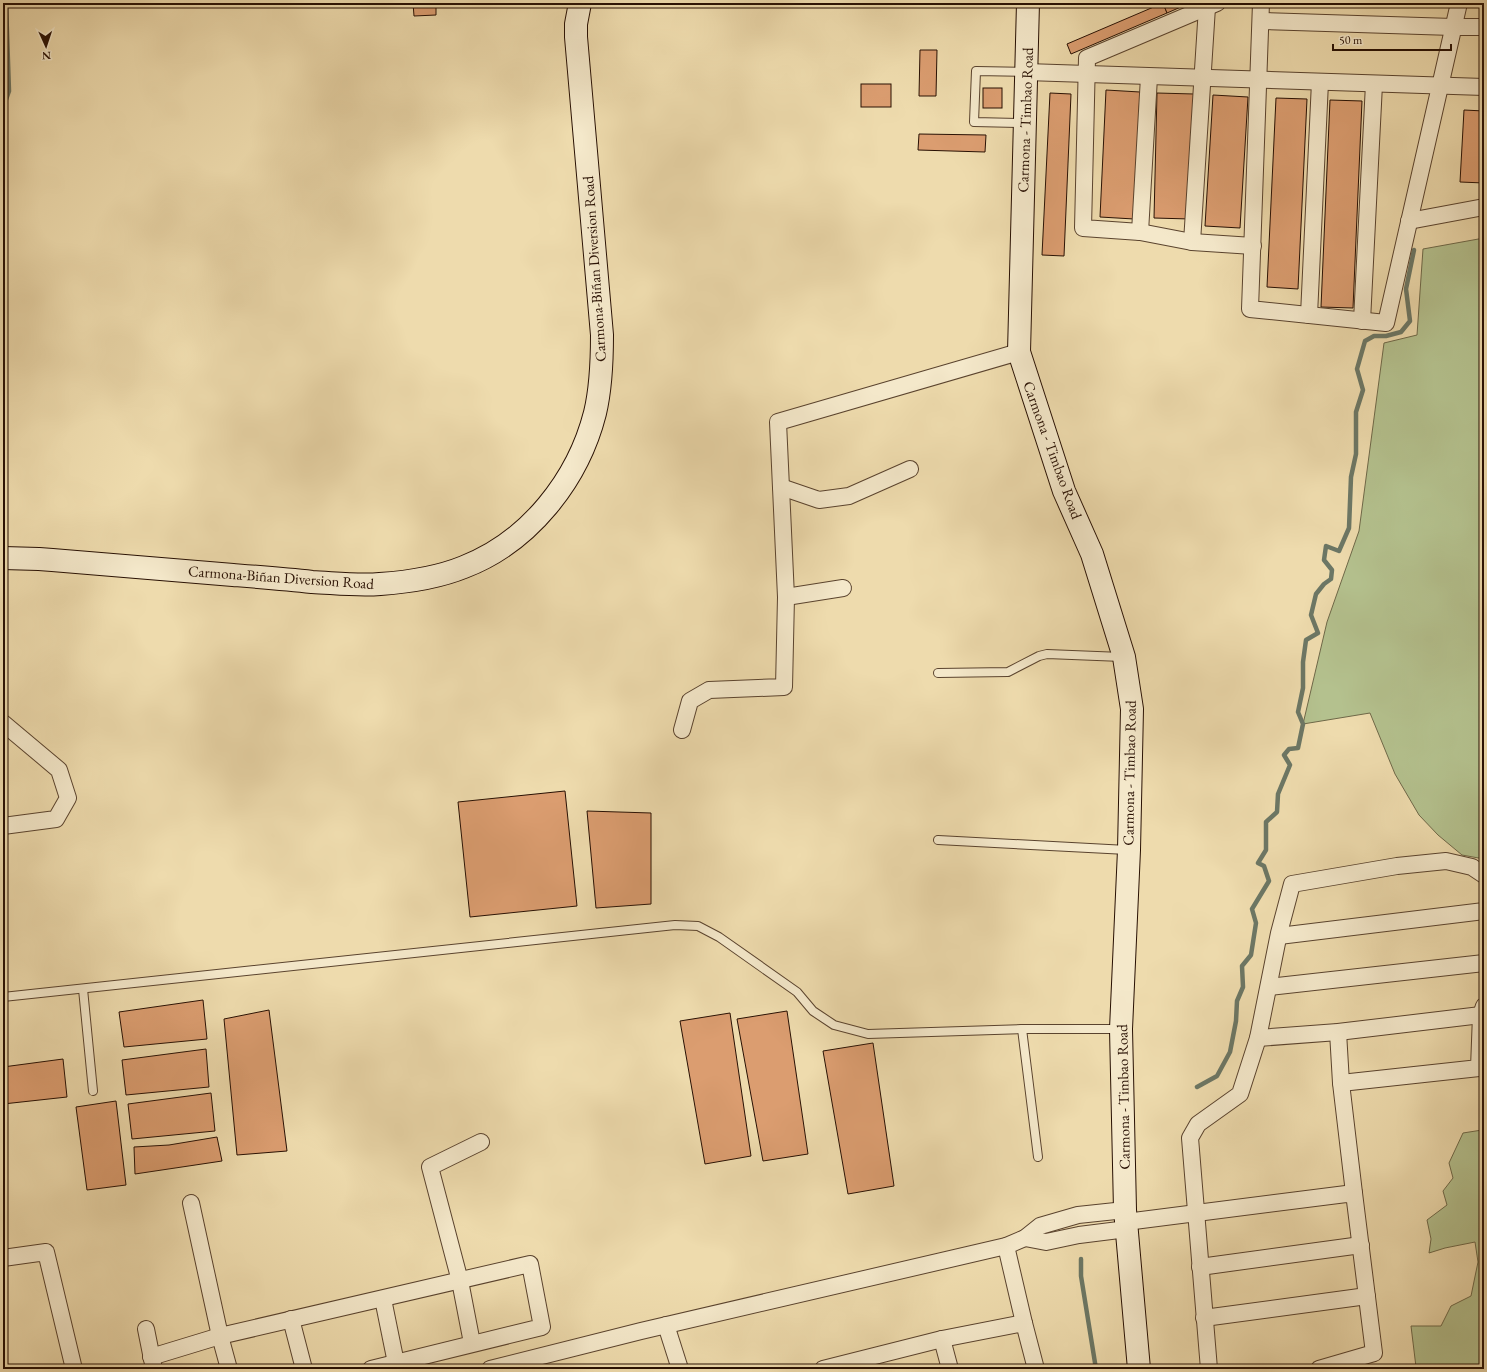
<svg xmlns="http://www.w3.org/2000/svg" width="1487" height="1372" viewBox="0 0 1487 1372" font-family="'EB Garamond',serif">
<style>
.green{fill:#b4c18e;stroke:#6e6848}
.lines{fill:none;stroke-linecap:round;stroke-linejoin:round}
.stream{stroke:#6c7765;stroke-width:4.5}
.building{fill:#db9d70;stroke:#281003}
.lane-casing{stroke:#5a432e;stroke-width:10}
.street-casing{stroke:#5a432e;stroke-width:18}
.secondary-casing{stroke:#281003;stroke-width:24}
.lane{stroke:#f4e8ca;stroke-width:8}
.street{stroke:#f4e8ca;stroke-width:16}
.secondary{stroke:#f4e8ca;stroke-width:22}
.labels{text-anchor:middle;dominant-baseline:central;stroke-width:3;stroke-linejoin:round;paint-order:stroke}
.street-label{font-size:15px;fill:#281003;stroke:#f4e8ca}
</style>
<rect width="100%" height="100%" fill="#eedbad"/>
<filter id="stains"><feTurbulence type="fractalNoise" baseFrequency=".005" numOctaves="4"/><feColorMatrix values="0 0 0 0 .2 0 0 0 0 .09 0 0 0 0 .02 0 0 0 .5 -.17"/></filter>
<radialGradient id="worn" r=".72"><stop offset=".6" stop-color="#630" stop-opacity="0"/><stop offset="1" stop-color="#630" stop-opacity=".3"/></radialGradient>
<!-- green -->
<g class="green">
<polygon points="1484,238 1484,859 1462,855 1438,835 1419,815 1395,774 1370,713 1303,724 1327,622 1359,531 1384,343 1417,335 1423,249"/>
<polygon points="1484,1127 1484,1369 1414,1369 1416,1367 1411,1326 1441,1326 1451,1306 1471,1296 1478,1262 1475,1242 1445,1248 1429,1253 1431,1239 1427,1220 1447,1205 1443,1191 1453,1178 1449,1163 1463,1133 1482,1130"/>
</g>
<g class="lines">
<!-- stream -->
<g class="stream">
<polyline points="3,108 9,91 6,3"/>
<polyline points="1197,1087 1217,1076 1230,1052 1236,1021 1237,1001 1243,987 1242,966 1251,955 1256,923 1252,909 1269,881 1264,866 1258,863 1266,850 1266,822 1277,812 1278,794 1290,765 1284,755 1289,749 1298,748 1303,724 1298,712 1303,688 1303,662 1306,640 1318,633 1311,615 1316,594 1324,584 1331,579 1332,570 1324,560 1326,546 1339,551 1349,528 1351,477 1356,454 1356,412 1363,390 1357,369 1365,341 1374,336 1386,336 1401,332 1410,321 1406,289 1414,250"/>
<polyline points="1081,1259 1081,1276 1096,1369"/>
</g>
</g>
<!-- building -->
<g class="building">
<polygon points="413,3 436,3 436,15 414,16"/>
<polygon points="1163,3 1167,13 1071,54 1067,44"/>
<polygon points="1163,3 1190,3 1167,13"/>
<polygon points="920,50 937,50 936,96 919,96"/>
<rect x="861" y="84" width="30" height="23"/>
<rect x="983" y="88" width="19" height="20"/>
<polygon points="1106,90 1140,92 1134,219 1100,217"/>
<polygon points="1050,93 1071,94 1064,256 1042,255"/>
<polygon points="1157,93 1194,94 1190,219 1154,218"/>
<polygon points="1213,95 1248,97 1240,228 1205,226"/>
<polygon points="1276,98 1307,99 1298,289 1267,287"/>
<polygon points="1330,100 1362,101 1353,308 1321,307"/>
<polygon points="1464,110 1484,111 1484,183 1460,182"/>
<polygon points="919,134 986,135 985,152 918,150"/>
<polygon points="565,791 577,906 470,917 458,802"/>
<polygon points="587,811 651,813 651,904 596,908"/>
<polygon points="203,1000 207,1039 124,1047 119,1012"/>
<polygon points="269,1010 287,1151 237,1155 224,1019"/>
<polygon points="787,1011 808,1154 763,1161 737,1019"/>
<polygon points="730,1013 751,1156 705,1164 680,1021"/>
<polygon points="873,1043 894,1186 848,1194 823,1051"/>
<polygon points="206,1049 209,1087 126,1095 122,1060"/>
<polygon points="63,1059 67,1097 3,1104 3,1067"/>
<polygon points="211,1093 215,1131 132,1139 128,1104"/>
<polygon points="116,1101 126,1185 87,1190 76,1107"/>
<polygon points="217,1137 222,1161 135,1174 134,1147 169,1145"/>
</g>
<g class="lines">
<defs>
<g id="lane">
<polyline points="1024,123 974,122 976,71 1025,72"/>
<polyline points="938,673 1008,672 1039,656 1047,654 1122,657"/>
<polyline points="938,840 1127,850"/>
<polyline points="83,989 93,1091"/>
<polyline points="3,997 675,925 698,926 719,937 797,992 813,1011 834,1025 868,1034 1022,1029 1120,1029"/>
<polyline points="1022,1029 1038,1157"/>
</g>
<g id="street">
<polyline points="1217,3 1087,58 1083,228 1140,232 1192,242 1253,246"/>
<polyline points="1261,3 1250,309 1386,323 1459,3"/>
<polyline points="1261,21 1453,27 1484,27"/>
<polyline points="1026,72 1484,87"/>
<polyline points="1409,221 1484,207"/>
<polyline points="1140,232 1149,77"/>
<polyline points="1192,242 1207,7"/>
<polyline points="1309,315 1320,82"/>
<polyline points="1362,321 1374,84"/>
<polyline points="781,487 819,500 849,496 910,469"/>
<polyline points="786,597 843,588"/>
<polyline points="3,723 59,770 68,798 56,819 3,826"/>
<polyline points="682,730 690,701 709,690 784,687 786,597 778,422 1019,352"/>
<polyline points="1279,936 1484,911"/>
<polyline points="1269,987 1484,963"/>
<polyline points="1338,1032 1341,1083 1354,1193"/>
<polyline points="1258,1038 1338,1032 1481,1015"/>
<polyline points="1341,1083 1479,1068 1481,1015 1484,1006"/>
<polyline points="191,1203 220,1336 229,1369"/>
<polyline points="1126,1222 1354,1193 1374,1353 1319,1369"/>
<polyline points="1025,1238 1046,1242 1079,1235 1127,1229"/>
<polyline points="1006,1246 1024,1323 1036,1369"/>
<polyline points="3,1258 46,1252 74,1369"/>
<polyline points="1200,1267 1361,1245"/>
<polyline points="383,1299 396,1363"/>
<polyline points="1204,1318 1367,1296"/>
<polyline points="291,1319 304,1369"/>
<polyline points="666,1325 680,1369"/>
<polyline points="146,1329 154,1369"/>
<polyline points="942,1339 950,1369"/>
<polyline points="472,1343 460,1281 430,1167 481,1142"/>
<polyline points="151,1357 220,1336 530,1264 542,1327 371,1369"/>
<polyline points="490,1369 641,1331 1006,1246 1025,1238 1040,1226 1078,1215 1125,1210"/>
<polyline points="823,1369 942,1339 1024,1323"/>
<polyline points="1209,1369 1190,1138 1198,1124 1240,1094 1258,1038 1279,933 1292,884 1397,866 1446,861 1472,867 1484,875"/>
</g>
<g id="secondary">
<polyline points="1028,3 1019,352 1064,491 1092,554 1124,657 1132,709 1129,850 1121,1029 1125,1210 1139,1369"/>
<path d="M3,558L39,559C104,564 169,570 233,575C259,577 286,579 312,582C334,583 358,586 380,584C409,582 437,578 464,567C529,542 578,480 595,413C601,388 602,361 602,335L576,37V24L580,3"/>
</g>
</defs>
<!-- lane casing -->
<use href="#lane" class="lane-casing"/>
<!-- street casing -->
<use href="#street" class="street-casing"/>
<!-- secondary casing -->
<use href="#secondary" class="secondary-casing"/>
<!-- lane -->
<use href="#lane" class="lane"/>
<!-- street -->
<use href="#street" class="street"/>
<!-- secondary -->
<use href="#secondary" class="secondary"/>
</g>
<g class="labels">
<!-- street labels -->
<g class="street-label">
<text transform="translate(1025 120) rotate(-88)">Carmona - Timbao Road</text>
<text transform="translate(594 269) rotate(-94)">Carmona-Biñan Diversion Road</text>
<text transform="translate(1053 450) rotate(70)">Carmona - Timbao Road</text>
<text transform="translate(281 577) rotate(4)">Carmona-Biñan Diversion Road</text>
<text transform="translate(1129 773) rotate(-89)">Carmona - Timbao Road</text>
<text transform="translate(1123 1097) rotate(-91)">Carmona - Timbao Road</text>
</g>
</g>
<!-- margin -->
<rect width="1487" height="1372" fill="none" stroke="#eedbad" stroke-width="16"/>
<rect x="4" y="4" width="1479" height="1364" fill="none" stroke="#281003" stroke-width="2"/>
<rect x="8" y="8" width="1471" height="1356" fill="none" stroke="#281003"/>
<!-- north arrow -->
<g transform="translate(46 46) rotate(177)" stroke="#f4e8ca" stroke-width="3" paint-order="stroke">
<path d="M0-3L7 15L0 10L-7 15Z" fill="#281003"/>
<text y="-6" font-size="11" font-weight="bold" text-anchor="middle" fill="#281003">N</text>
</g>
<!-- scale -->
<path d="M1333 44v6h118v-6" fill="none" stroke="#281003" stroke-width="2"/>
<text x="1339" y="44" font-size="12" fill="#281003" stroke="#f4e8ca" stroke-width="3" paint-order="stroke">50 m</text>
<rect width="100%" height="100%" filter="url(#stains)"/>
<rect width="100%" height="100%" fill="url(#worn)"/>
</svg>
